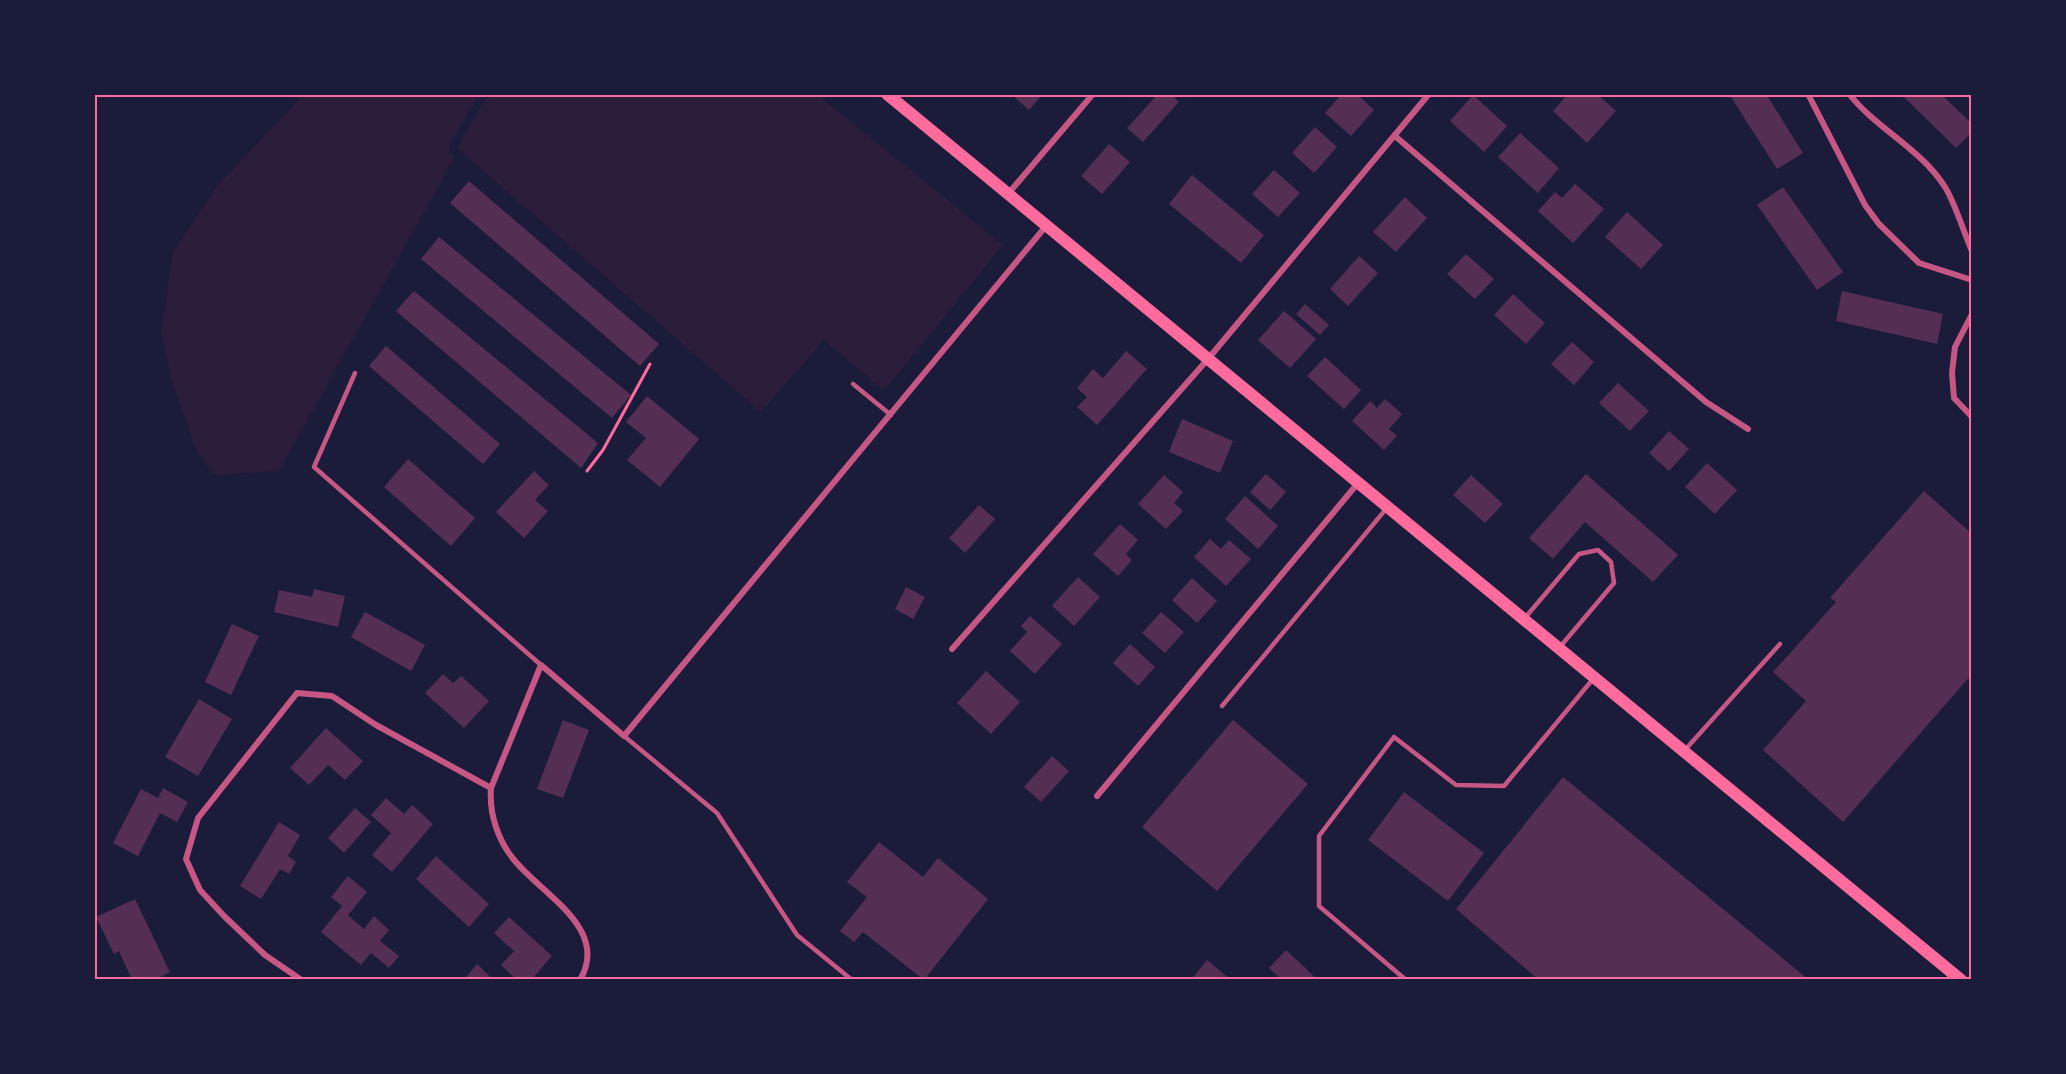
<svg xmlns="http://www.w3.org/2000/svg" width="2066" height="1074" viewBox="0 0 2066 1074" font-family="'Asap Condensed',sans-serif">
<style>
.green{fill:#2a1e3b}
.building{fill:#542f53}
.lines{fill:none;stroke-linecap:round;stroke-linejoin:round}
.path{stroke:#ff6b9d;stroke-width:3}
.service{stroke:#c65784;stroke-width:4.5}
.minor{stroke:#c65784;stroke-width:6}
.secondary{stroke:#ff6b9d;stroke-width:12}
.neatline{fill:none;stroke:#ff6b9d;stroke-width:2}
</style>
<rect width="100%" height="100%" fill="#1b1b3a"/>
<!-- green -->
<g class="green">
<polygon points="303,95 479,95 450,144 450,152 455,157 279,471 213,475 196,449 172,381 161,331 173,251 218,185"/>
<polygon points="488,95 818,95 1003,245 884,391 824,340 761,412 457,148"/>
</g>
<!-- building -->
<g class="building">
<polygon points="1011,94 1043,94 1029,110"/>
<polygon points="1158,94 1171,94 1179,102 1143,142 1127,128"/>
<polygon points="1342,94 1357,94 1374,110 1351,136 1325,113"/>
<polygon points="1568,94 1597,94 1616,111 1587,143 1553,111"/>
<polygon points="1729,94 1766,94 1803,153 1777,169"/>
<polygon points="1901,94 1941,94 1972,124 1972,132 1956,148"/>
<polygon points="1473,95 1507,126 1484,152 1450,121"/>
<polygon points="1315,127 1337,147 1314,173 1292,153"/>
<polygon points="1520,133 1559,168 1538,193 1498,157"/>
<polygon points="1109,144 1130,162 1102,194 1081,176"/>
<polygon points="1274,170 1300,193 1278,217 1252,194"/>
<polygon points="1192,175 1264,235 1241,263 1169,204"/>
<polygon points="469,181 659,344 640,366 450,203"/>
<polygon points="1575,184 1604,209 1573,243 1538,211 1555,192 1562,198"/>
<polygon points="1783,187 1843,272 1817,290 1757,205"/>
<polygon points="1405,197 1427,218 1396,252 1373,232"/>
<polygon points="1627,212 1663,245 1641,269 1605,237"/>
<polygon points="439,237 631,395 612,418 421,259"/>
<polygon points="1466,254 1494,279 1475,299 1447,274"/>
<polygon points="1359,256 1378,273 1348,306 1330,289"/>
<polygon points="414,291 598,443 581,468 396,311"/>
<polygon points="1842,291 1943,314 1937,344 1836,321"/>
<polygon points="1513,294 1545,323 1526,344 1494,315"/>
<polygon points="1305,304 1329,325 1320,335 1296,314"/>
<polygon points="1284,311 1316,339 1290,368 1258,340"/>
<polygon points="1572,342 1594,362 1574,385 1551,364"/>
<polygon points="386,346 500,444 483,464 369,366"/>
<polygon points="1126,351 1147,369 1097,425 1077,407 1087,397 1077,388 1093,369 1103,378"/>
<polygon points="1325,357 1361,390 1344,409 1307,376"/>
<polygon points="1618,383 1649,411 1630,431 1599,403"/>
<polygon points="647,396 699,439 660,487 627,460 646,438 626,422"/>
<polygon points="1385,399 1402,414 1389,429 1397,436 1384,450 1352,421 1370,401 1377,408"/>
<polygon points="1182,419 1233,441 1220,473 1169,452"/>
<polygon points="1669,431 1689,449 1669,471 1649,453"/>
<polygon points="408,459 475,518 451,546 384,487"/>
<polygon points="1707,463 1737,490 1715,514 1685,487"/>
<polygon points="534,471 549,485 535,500 548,511 524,538 496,512"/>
<polygon points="1266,474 1286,492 1270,510 1250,492"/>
<polygon points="1586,474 1678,555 1653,582 1585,522 1553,559 1529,538"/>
<polygon points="1164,475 1183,492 1174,503 1183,511 1166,529 1138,504"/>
<polygon points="1471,475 1503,504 1485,523 1453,495"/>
<polygon points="1924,491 1972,534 1972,674 1843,822 1763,750 1806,701 1773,672 1836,602 1830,598"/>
<polygon points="1245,496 1278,526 1258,549 1225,519"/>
<polygon points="979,505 995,519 965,553 949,538"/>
<polygon points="1120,524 1138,540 1126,554 1132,560 1118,576 1093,554"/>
<polygon points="1210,539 1221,549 1229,540 1251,559 1226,586 1194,557"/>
<polygon points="1078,577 1100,597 1074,626 1052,606"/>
<polygon points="1192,578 1217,601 1197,623 1172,600"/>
<polygon points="906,587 925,597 913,619 895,609"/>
<polygon points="314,589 345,596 338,627 274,612 279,590 312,597"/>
<polygon points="365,612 425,645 411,671 351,637"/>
<polygon points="1161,612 1184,632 1165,653 1142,633"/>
<polygon points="1030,616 1062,644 1035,674 1010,651 1027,632 1021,626"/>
<polygon points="232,624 259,636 231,695 205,682"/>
<polygon points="1130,644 1155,667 1138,686 1113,663"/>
<polygon points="986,671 1020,702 991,734 957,703"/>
<polygon points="443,674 453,683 461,676 489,701 464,728 425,693"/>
<polygon points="199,699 232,719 198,776 165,757"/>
<polygon points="563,720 589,730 563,798 537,789"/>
<polygon points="1233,720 1308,784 1217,891 1142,827"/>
<polygon points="326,728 363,761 345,780 328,765 309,785 290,768"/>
<polygon points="1052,756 1069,771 1041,802 1024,787"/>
<polygon points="1563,777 1809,980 1539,980 1456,909"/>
<polygon points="163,788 188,802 177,822 160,813 138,856 113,843 141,789 158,798"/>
<polygon points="1404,792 1484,853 1448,901 1368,840"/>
<polygon points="386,798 404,814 412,805 433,824 392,872 372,855 391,833 371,815"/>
<polygon points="355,808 371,822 344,853 328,838"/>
<polygon points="279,822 300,835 288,856 296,862 289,874 280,869 261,899 240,886"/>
<polygon points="879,842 923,877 938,858 988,899 924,980 863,932 854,942 840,931 867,897 847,882"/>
<polygon points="436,856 489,904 469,927 416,879"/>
<polygon points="348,876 367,892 348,915 364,929 374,916 389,930 380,941 399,956 389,968 371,953 361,965 321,932 342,906 331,897"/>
<polygon points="135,899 170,972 155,980 132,980 119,951 114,954 96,917"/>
<polygon points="509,917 552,956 531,980 517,980 501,965 514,951 494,933"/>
<polygon points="1286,950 1318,980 1282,980 1269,968"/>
<polygon points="1207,960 1231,980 1191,980"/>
<polygon points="477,964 494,980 464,980"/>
</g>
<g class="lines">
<!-- path -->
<polyline class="path" points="587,471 603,450 650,364"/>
<!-- service -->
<g class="service">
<polyline points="355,373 314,467 541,665"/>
<polyline points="853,384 891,415"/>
<polyline points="1524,619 1579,554 1598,550 1611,562 1614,583 1559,648"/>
<polyline points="1222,706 1386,509"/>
<polyline points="624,736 717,813 797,935 852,980"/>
<polyline points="1684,751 1780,644"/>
<polyline points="1406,980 1319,906 1319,836 1394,737 1456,785 1504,786 1593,679"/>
</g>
<!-- minor -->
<g class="minor">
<polyline points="1808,94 1865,205 1879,224 1919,263 1972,280"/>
<path d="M1849,94C1877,129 1921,149 1945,187C1956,205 1963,231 1972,251"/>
<polyline points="1395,136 1706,402 1748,429"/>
<polyline points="1008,194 1093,94"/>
<polyline points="1972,314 1955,347 1952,373 1954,398 1972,417"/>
<polyline points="952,649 1208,359 1429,94"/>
<polyline points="1097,796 1358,483"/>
<polyline points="300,979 265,955 224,916 200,890 186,859 198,818 297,693 332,696 376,725 491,788"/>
<path d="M580,980C610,929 543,895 515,861C498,841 489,814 491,788L541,665L624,736L1046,226"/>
</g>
<!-- secondary -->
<polyline class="secondary" points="887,94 1961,980"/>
</g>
<!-- border -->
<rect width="2066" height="1074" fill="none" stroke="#1b1b3a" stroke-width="192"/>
<rect x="96" y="96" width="1874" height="882" class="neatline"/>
</svg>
